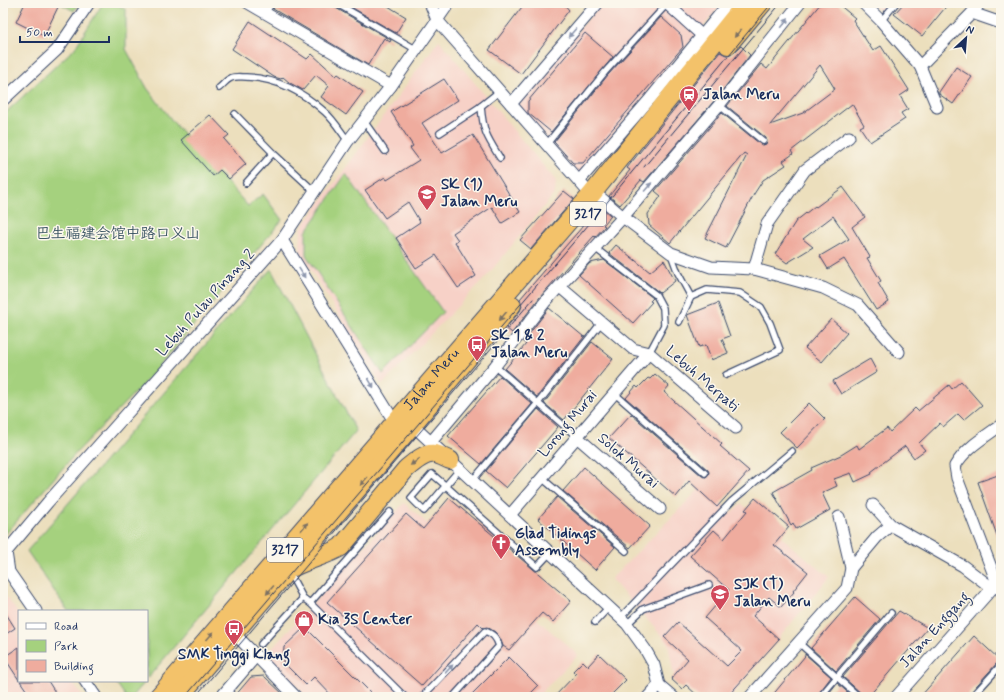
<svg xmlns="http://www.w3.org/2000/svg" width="1004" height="700" viewBox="0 0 1004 700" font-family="Mynerve,'LXGW WenKai TC',sans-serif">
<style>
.built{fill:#f7d1c7}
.green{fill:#a5d17e;stroke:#60806e}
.building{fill:#efac9e;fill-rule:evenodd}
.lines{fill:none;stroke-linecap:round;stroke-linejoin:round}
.service-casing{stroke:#3a496c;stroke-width:8}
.minor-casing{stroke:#3a496c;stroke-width:13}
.trunk-casing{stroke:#3a496c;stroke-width:20}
.service{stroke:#fff;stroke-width:5.5}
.minor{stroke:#fff;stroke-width:11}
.trunk{stroke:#f3c26a;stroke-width:18}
.tram{stroke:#1b2f5e;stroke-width:1}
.oneway{fill:#8d97ae}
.oneway2{fill:#7c7163}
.labels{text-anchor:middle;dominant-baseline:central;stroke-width:3;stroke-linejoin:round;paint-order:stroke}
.shield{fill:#fbf7ec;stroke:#5e6b89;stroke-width:1}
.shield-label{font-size:14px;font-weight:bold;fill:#1b2f5e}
.poi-label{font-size:15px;font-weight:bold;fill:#1b2f5e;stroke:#fbf7ec;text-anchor:start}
.park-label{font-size:15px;fill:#3e5866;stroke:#fbf7ec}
.street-label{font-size:15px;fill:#1b2f5e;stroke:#fbf7ec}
</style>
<rect width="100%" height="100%" fill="#fbf7ec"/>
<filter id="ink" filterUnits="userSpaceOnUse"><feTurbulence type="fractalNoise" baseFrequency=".025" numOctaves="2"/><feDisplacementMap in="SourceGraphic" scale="8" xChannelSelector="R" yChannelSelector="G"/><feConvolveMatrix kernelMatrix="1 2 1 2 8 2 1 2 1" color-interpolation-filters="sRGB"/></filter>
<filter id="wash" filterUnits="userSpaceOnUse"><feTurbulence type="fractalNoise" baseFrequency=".012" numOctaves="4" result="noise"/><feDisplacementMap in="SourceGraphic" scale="16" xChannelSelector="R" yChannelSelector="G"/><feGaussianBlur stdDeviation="0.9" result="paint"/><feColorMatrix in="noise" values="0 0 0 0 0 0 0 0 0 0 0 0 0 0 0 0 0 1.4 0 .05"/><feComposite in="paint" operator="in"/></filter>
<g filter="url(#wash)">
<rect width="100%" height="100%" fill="#ecdfbd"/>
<!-- built -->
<g class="built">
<polygon points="602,3 723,3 579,175 516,103"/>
<polygon points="871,3 892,3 883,14"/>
<polygon points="439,40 556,181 555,193 486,277 382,385 300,252 301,229"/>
<polygon points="705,483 730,513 742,504 829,577 731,697 697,697 674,677 668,643 611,579"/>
<polygon points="404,503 578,655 537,697 307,697 266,655"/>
<polygon points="3,593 19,614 19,681 71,681 83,697 3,697"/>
</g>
<!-- green -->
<g class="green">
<polygon points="59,3 79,3 74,11"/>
<polygon points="103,3 115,3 126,10 126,49 147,88 174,123 248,206 263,194 282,220 150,377 76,453 3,537 3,115 75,48"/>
<polygon points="346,174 443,312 383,374 306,255 306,232"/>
<polygon points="271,269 356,431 147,679 147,611 68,611 27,551"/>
<polygon points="115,681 146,681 132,697 126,697"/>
</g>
<g id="blocks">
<!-- building -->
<g class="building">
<polygon points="25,3 60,3 44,36 16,22"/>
<polygon points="276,3 332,3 334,7 391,40 390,42 384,38 368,65 273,9"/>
<polygon points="344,3 383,3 406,17 396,33"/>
<polygon points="525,3 563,3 569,10 521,74 489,50"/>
<path d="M821,3H837L855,18L853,20L873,51L881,46L909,90L900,96L908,109L901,113L905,119L870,142L860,127L864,125L852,104L791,151L793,154L783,161L786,165L763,180L754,194L726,248L705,238L747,155L744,153L670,243L649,225L648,214L661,196L655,191L722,113L760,144L763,145L766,144L767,141L766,138L727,106L761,64L767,69ZM820,65L835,89L803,113L770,125Z"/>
<polygon points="904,3 949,3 922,36 894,14"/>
<polygon points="661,17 681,35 683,47 583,163 573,163 554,142 608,75"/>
<polygon points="250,21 307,59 312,54 336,76 338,74 363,92 346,115 321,97 329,86 316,75 303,90 290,83 283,77 281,79 274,77 232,49"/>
<polygon points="585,33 613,57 551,132 528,113 528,101"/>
<polygon points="741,46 750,55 714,101 644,182 641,180 620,205 609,196 630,170 627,168 720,52 726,55 731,55"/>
<polygon points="956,67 972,77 953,104 939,94 939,92"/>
<polygon points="444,79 458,100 422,123 442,153 473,135 520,212 502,223 492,207 453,233 458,240 455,242 476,276 458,288 436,255 416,268 396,238 420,222 408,202 385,218 365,190 385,177 387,180 419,160 410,148 413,146 391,112"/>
<polygon points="210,115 229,135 224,139 246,164 229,179 220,170 213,176 181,140"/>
<polygon points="843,187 865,217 852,227 870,257 867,258 881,281 878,283 889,302 876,310 844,259 828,269 820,256 849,239 833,216 803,239 813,247 787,263 775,254 796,221 815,206 816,207"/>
<polygon points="564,191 574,199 531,249 520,240"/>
<polygon points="600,206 611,216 603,225 605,226 595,237 594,236 540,297 512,333 506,328 520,311 522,306 520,299 583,226 580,224 589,213 592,215"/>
<polygon points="616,245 650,272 664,260 675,281 660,293 609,253"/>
<polygon points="604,260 653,298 650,301 652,302 633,323 579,275 590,263"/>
<polygon points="718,303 730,336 722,339 728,353 711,360 706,345 699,347 687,315"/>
<polygon points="549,308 584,337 537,397 505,369 526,344 523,342"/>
<polygon points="831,319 847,333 822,362 805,348"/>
<polygon points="592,342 613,359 564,420 544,403"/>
<polygon points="870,359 877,372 841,394 833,381"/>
<polygon points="655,374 669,386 664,392 722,444 720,446 749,471 717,507 689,481 676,497 609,438 631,414 702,476 706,477 708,475 709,472 708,470 626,398 636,386 638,388 648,378 650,379"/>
<polygon points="500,376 532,404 481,464 448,436"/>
<polygon points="961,381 982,405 964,420 958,414 943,427 940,423 919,443 925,450 914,458 905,446 871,472 872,474 855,482 851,473 834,479 837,486 822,493 830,510 796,529 793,523 791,525 773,492 812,470 811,468 841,455 857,445 859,449 887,428 890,432 915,408 918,411 949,385 952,389"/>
<polygon points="809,403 825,419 797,448 780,432"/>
<polygon points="538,409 558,427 506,488 486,471"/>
<polygon points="584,467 650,526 630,548 563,491"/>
<polygon points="1001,474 1001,544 1000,544 978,482"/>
<polygon points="557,497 615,547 595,570 538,519"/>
<polygon points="449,498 571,601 553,622 542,613 509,650 503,646 500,638 495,632 487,627 483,628 478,623 422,686 327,602 406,514 423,529"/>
<polygon points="755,498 789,527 774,545 808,572 793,591 794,592 781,607 769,597 753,616 779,639 727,697 699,697 686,685 682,689 671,679 688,659 664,637 678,622 727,666 742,651 705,618 729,590 690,556 714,530 724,539 747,511 745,510"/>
<polygon points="855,597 880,619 836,671 811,648"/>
<polygon points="3,609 15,628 3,636"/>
<polygon points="899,611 928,628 868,697 863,697 862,694 843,677"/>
<polygon points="305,627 375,697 333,697 314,677 306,685 283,662 284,647"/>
<polygon points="974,636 1001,661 998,662 969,694 968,697 920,697"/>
<polygon points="19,647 19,680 4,657"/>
<polygon points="599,654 626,680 609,697 554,697 576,674 573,671 583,661 588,666"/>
<polygon points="805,654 831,677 816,697 771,697 805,656"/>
<polygon points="509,657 538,686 527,697 469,697"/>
<polygon points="264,676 286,697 234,697 251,677"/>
<polygon points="20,681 48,681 58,697 31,697"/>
<polygon points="837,683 853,697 826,697"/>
</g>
</g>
</g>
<g filter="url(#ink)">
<use href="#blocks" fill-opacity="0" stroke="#3a496c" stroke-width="1"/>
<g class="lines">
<defs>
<g id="service">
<polyline points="336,3 417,50"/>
<polyline points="265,13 272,3"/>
<polyline points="881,21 896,3"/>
<path d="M219,88C223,85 226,80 231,78C235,76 241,77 246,77C277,78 302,91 325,112C334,120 341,132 348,141"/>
<polyline points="719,105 763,141"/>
<path d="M481,106C483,132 487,137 500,158"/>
<polyline points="235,114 273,153 314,191"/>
<polyline points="364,121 385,151"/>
<polyline points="440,133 481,106 500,91"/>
<polyline points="546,145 605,72 667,4"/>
<polyline points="246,183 273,153"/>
<polyline points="595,248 656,295 663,308 664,325 649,353"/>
<polyline points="671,254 678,273 691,297"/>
<polyline points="679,322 691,297 707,290 740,293 761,307 770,323 780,350 726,375"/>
<polyline points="495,366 577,437"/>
<polyline points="614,393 705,473"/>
<polyline points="459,470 424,511 411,498 432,474 446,486 537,567 550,553"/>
<polyline points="542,478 626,551"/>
<polyline points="472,481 538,403 601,323"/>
<polyline points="289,572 303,598 310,603 405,697"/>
<polyline points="310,603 390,512"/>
<polyline points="620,618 732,501 792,451"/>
<polyline points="595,622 609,607"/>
<polyline points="627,624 643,609 709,585"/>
<polyline points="799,643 859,697"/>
<polyline points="261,644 303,598"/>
<path d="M422,697L485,631C493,634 496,637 499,646L453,697"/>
<polyline points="820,697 891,613"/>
<polyline points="972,697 1001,665"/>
</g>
<g id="minor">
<polyline points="248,3 391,86"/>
<polyline points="430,3 437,20 591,195"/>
<polyline points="666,3 706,39"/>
<polyline points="863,3 881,21 920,66 937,107"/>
<polyline points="972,13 1001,23"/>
<polyline points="920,66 972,13 980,3"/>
<polyline points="3,100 57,50 89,3"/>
<polyline points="511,104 598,3"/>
<polyline points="579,181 650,99 729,3"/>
<polyline points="601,198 623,217 671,253 711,267 754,269 823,288 858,305 899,352"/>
<polyline points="282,240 397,426"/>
<polyline points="754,269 767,224 805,170 849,137"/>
<polyline points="560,287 633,349 649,353 736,428"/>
<polyline points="408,421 627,624 645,649 654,665 659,685 673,697"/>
<path d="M1001,425C985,437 965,448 955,466L957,478L997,583L1001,591"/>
<polyline points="577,437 660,509"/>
<polyline points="431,442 495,366 545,302 623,217 719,105 800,3"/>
<polyline points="873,505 891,525"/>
<polyline points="510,515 649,353"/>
<polyline points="851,568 877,537 891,525 963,566 992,588"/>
<polyline points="36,611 9,572 6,552 48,502 282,240 348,141 391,86 449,3"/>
<polyline points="234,633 296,697"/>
<polyline points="85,681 96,697"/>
<polyline points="221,697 256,656"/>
<polyline points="648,697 659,685"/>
<polyline points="750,697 847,588 851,568 839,517"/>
<polyline points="896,697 996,584"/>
</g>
<g id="trunk">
<polyline points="728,45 763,3"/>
<path d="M294,567C309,559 326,556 341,547L406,469C413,463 425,452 435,454C440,455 445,458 450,460"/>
<path id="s1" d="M158,697L591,195L746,3"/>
<polyline points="179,697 404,435 512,305"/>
</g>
</defs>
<!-- service casing -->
<use href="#service" class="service-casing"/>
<!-- minor casing -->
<use href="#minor" class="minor-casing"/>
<!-- trunk casing -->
<use href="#trunk" class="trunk-casing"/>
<!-- service -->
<use href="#service" class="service"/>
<!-- minor -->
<use href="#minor" class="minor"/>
<!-- trunk -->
<use href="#trunk" class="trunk"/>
<!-- tram -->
<g class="tram">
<polyline points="644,167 781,3"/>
<polyline points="185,697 584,230 772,3"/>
<polyline points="195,697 533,299"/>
</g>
</g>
<!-- one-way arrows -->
<defs><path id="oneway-solid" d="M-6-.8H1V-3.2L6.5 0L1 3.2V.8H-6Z"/></defs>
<g class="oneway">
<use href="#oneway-solid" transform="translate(785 23) rotate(-51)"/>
<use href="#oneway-solid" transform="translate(572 33) rotate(131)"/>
<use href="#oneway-solid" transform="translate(648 187) rotate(-49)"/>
<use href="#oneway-solid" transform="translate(302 273) rotate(58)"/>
<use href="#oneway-solid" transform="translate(371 383) rotate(59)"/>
<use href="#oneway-solid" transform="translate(449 669) rotate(-47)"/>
</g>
<g class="oneway2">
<use href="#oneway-solid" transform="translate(738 33) rotate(130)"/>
<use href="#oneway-solid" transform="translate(503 316) rotate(130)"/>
<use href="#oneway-solid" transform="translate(415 462) rotate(144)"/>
<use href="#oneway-solid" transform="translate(364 481) rotate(131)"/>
<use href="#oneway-solid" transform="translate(304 527) rotate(-49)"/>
<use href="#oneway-solid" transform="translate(270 590) rotate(131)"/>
<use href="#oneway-solid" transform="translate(210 636) rotate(-49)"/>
</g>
</g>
<!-- icons -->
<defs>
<symbol id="station-pin" viewBox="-11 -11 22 30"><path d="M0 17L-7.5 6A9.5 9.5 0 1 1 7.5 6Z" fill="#d1495b" stroke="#fbf7ec"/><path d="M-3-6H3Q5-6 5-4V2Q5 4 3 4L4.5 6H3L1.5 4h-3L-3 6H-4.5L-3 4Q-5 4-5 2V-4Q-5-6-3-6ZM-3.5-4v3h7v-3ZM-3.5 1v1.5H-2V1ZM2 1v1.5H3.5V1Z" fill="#fff"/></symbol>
<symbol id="school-pin" viewBox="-11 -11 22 30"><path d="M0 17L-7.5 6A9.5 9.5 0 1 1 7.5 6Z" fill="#d1495b" stroke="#fbf7ec"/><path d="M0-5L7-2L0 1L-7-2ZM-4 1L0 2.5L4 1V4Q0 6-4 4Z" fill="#fff"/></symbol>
<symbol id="bus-pin" viewBox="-11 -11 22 30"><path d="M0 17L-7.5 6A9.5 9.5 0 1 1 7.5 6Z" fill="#d1495b" stroke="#fbf7ec"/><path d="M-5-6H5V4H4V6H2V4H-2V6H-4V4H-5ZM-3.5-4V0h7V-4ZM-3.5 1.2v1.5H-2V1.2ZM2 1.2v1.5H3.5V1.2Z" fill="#fff"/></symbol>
<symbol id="church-pin" viewBox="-11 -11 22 30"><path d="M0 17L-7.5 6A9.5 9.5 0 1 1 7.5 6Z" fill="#d1495b" stroke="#fbf7ec"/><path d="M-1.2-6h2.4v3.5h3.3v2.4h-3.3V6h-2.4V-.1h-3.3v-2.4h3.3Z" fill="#fff"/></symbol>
<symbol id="shop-pin" viewBox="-11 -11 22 30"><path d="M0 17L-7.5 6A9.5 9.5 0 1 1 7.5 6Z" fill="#d1495b" stroke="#fbf7ec"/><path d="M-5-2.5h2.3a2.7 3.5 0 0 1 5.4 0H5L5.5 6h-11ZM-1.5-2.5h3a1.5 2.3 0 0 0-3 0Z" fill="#fff"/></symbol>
</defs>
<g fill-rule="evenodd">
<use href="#station-pin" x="678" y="84" width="22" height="30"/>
<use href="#school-pin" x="416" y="183" width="22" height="30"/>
<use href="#bus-pin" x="466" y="334" width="22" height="30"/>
<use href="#church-pin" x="490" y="532" width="22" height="30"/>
<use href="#school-pin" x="709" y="583" width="22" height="30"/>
<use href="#shop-pin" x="293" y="609" width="22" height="30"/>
<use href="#bus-pin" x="223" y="618" width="22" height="30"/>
</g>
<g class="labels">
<!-- shield labels -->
<g class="shield">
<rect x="570" y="202" width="36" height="24" rx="3"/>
<rect x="267" y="538" width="36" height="24" rx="3"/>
</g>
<g class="shield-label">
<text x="588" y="214">3217</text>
<text x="285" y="550">3217</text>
</g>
<!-- poi labels -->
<g class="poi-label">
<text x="703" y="95">Jalan Meru</text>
<text x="441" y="185">SK (1)<tspan x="441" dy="17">Jalan Meru</tspan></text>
<text x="491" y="336">SK 1 &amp; 2<tspan x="491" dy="17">Jalan Meru</tspan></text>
<text x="515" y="534">Glad Tidings<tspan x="515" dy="17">Assembly</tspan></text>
<text x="734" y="585">SJK (T)<tspan x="734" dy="17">Jalan Meru</tspan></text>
<text x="318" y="620">Kia 3S Center</text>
<text x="234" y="655" text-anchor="middle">SMK Tinggi Klang</text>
</g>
<!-- park labels -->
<g class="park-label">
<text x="118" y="234">巴生福建会馆中路口义山</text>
</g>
<!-- street labels -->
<g class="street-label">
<text transform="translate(206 303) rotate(-48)">Lebuh Pulau Pinang 2</text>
<text transform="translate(702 379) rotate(41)">Lebuh Merpati</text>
<text stroke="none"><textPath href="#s1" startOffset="419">Jalan Meru</textPath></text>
<text transform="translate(568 424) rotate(-50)">Lorong Murai</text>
<text transform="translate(628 461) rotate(41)">Solok Murai</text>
<text transform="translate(935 630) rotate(-48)">Jalan Enggang</text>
</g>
</g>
<!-- margin -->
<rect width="1004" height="700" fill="none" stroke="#fbf7ec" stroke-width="16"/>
<!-- legend -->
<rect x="18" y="610" width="130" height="72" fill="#fbf7ec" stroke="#a1a7b3"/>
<rect x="26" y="623" width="20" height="6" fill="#ffffff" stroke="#a1a7b3"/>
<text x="54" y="630" font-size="12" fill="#1b2f5e">Road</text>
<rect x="26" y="640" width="20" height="12" fill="#a5d17e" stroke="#a1a7b3"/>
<text x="54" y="650" font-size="12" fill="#1b2f5e">Park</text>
<rect x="26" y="660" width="20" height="12" fill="#efac9e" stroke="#a1a7b3"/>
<text x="54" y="670" font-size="12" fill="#1b2f5e">Building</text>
<!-- north arrow -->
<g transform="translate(966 38) rotate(26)" stroke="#fbf7ec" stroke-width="3" paint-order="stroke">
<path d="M0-3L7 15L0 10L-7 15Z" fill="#1b2f5e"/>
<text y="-6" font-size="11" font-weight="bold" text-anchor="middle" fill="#1b2f5e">N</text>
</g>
<!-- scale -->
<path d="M20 36v6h89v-6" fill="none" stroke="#1b2f5e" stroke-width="2"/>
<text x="26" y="36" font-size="12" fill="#1b2f5e" stroke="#fbf7ec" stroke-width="3" paint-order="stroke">50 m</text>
</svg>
